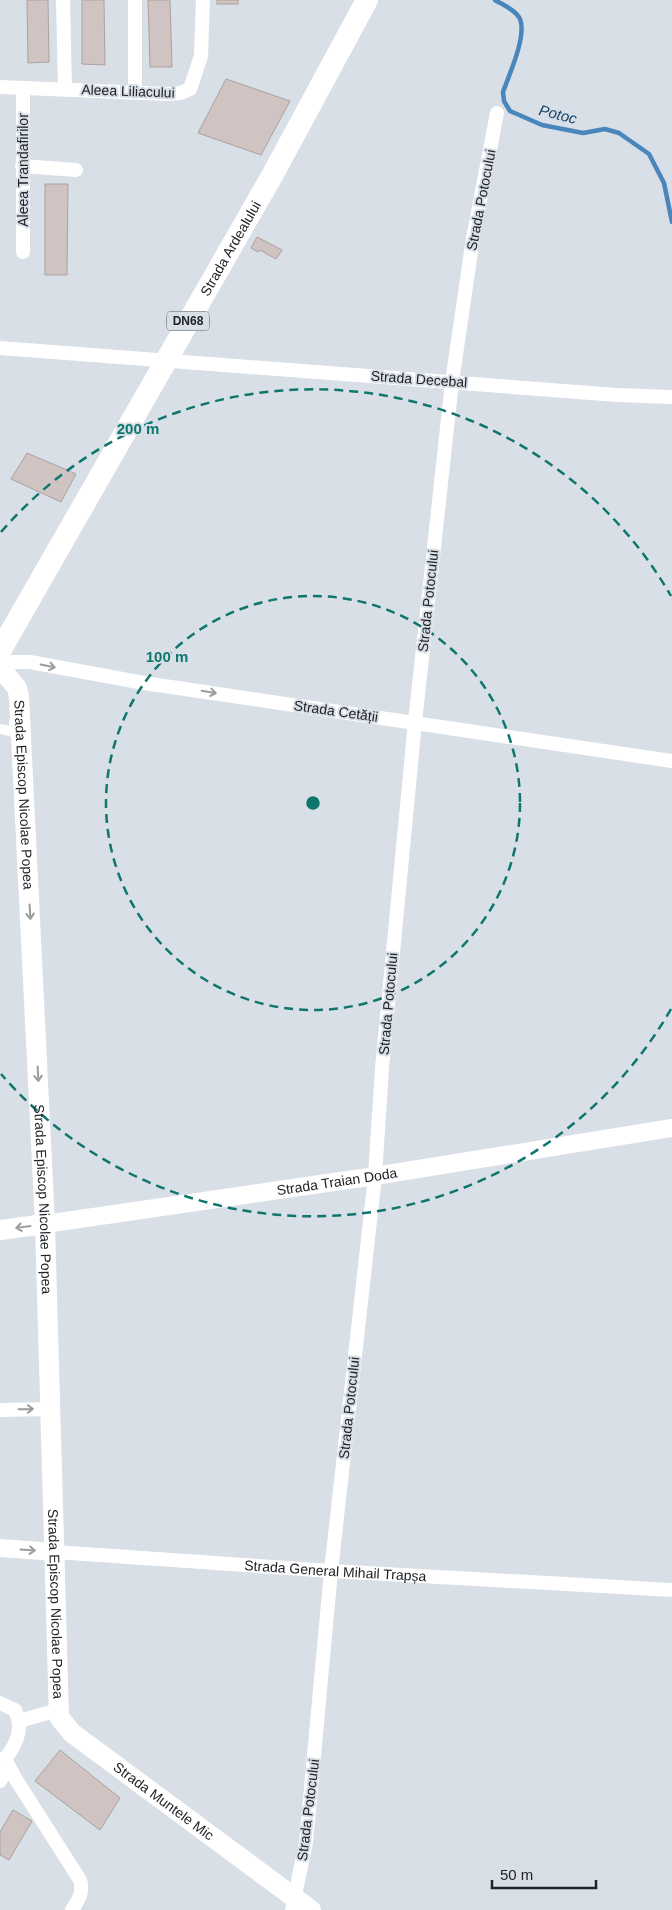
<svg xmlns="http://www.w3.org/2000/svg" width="672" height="1910" viewBox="0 0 672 1910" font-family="Arial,sans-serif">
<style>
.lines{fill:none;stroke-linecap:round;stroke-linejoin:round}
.stream{stroke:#4886bc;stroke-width:4.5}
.building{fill:#cfc4c1;stroke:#aba19e}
.pedestrian{stroke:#fff;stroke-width:10}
.minor{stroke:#fff;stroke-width:14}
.tertiary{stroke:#fff;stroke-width:18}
.secondary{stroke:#fff;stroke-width:20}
.primary{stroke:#fff;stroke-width:22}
.oneway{stroke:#9b9c9d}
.ring{fill:none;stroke:#0f766e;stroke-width:2.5;stroke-dasharray:9 6}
.labels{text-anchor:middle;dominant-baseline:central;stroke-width:4;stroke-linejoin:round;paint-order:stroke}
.shield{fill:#d8dfe6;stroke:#585b60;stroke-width:1}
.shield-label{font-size:12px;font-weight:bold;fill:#212326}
.street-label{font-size:14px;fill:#212326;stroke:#d8dfe6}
.water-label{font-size:15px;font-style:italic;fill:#18476c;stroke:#d8dfe6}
.centre{fill:#0f766e;stroke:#d8dfe6;stroke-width:2.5}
.ring-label{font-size:15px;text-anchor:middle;font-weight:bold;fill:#0f766e;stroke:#d8dfe6;stroke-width:4;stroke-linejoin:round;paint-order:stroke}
</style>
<rect width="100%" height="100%" fill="#d8dfe6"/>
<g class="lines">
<!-- stream -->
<path class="stream" d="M495,0C503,5 516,10 520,19C527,36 509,75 503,92L504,101L510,111L542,125L583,133L605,129L619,133L649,154L664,183L672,222"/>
</g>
<!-- building -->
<g class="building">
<polygon points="27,0 48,0 49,62 28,63"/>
<polygon points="82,0 104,0 105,65 82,64"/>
<polygon points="148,0 170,0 172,67 150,67"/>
<rect x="217" y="0" width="21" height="4"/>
<polygon points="226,79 290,101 261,155 198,133"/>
<polygon points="45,184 68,184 67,275 45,275"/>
<polygon points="257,237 282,250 276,259 260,250 258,252 251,248"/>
<polygon points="27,453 76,474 61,502 11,479"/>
<polygon points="60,1750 120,1798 100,1830 35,1781"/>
<polygon points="13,1810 32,1821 9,1860 0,1855 0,1832"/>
</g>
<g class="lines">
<!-- pedestrian -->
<polyline class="pedestrian" points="0,729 14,732 14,722"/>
<!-- minor -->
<g class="minor">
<polyline points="63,0 65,89"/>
<polyline points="135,0 135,92"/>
<polyline points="0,87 168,94 180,93 190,89 201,56 203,0"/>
<polyline points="23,88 23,252"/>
<polyline points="22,166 76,170"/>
<polyline points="0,348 617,395 672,397"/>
<polyline points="0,662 30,662 144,683 672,761"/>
<polyline points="0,1410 51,1409"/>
<path id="s1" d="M55,1552L331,1571L672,1590"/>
<path d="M0,1703L15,1710C24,1728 17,1744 5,1759H0"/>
<polyline points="19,1721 58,1710"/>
<path d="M5,1759L15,1778L80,1880C84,1893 78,1900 72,1910"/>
<polyline points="0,1781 8,1767"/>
<polyline points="292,1910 306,1842 331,1571 375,1176 382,1068 415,722 452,382 473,238 497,113"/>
</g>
<!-- tertiary -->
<g class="tertiary">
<path id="s2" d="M45,1224L375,1176L672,1128"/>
<polyline points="0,1548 55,1552"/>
</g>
<!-- secondary -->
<g class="secondary">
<path id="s3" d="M0,667L17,688L19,696L45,1224L59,1717L72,1733L311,1910"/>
<polyline points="0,1230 45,1224"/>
</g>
<!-- primary -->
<path class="primary" id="s4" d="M0,651L273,174L367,0"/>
</g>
<!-- one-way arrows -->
<defs><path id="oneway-shaft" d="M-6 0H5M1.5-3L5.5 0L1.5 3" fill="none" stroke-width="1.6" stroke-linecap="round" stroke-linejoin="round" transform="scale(1.25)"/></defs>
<g class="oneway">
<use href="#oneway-shaft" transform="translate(48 666) rotate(11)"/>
<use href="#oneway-shaft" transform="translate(209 692) rotate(9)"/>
<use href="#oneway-shaft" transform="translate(30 912) rotate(87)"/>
<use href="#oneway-shaft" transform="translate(38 1074) rotate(87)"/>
<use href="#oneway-shaft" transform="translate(23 1227) rotate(172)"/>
<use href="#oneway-shaft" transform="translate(26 1409) rotate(-1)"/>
<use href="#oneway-shaft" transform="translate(28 1550) rotate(4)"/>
</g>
<!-- distance rings -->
<g class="ring">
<circle cx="313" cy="803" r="207"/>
<path d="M671 1009A413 413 0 0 1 1 1074M1 532A413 413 0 0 1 671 596"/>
</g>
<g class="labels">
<!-- shield labels -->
<rect class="shield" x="167" y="311.5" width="42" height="19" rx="4"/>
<g class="shield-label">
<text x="188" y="321">DN68</text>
</g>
<!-- street labels -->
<g class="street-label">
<text transform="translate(128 91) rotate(2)">Aleea Liliacului</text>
<text transform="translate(23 170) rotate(-90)">Aleea Trandafirilor</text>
<text transform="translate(481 200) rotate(-79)">Strada Potocului</text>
<text stroke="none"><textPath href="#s4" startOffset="464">Strada Ardealului</textPath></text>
<text transform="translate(419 379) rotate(4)">Strada Decebal</text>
<text transform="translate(428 601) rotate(-84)">Strada Potocului</text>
<text transform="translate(336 711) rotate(8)">Strada Cetății</text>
<text stroke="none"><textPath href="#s3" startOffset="134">Strada Episcop Nicolae Popea</textPath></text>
<text transform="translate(388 1004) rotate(-85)">Strada Potocului</text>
<text stroke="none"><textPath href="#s2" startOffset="295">Strada Traian Doda</textPath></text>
<text stroke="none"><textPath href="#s3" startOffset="539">Strada Episcop Nicolae Popea</textPath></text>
<text transform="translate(349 1408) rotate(-84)">Strada Potocului</text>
<text stroke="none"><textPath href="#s1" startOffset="281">Strada General Mihail Trapșa</textPath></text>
<text stroke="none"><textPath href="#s3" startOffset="944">Strada Episcop Nicolae Popea</textPath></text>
<text stroke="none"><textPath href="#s3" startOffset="1192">Strada Muntele Mic</textPath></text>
<text transform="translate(308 1810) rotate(-83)">Strada Potocului</text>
</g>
<!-- water labels -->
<g class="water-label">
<text transform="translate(558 114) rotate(14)">Potoc</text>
</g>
</g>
<circle cx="313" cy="803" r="8" class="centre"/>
<g class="ring-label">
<text x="138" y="434">200 m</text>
<text x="167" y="662">100 m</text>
</g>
<!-- scale -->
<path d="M492 1880v8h104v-8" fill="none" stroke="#212326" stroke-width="2.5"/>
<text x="500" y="1880" font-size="15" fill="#212326" stroke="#d8dfe6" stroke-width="4" paint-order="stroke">50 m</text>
</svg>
